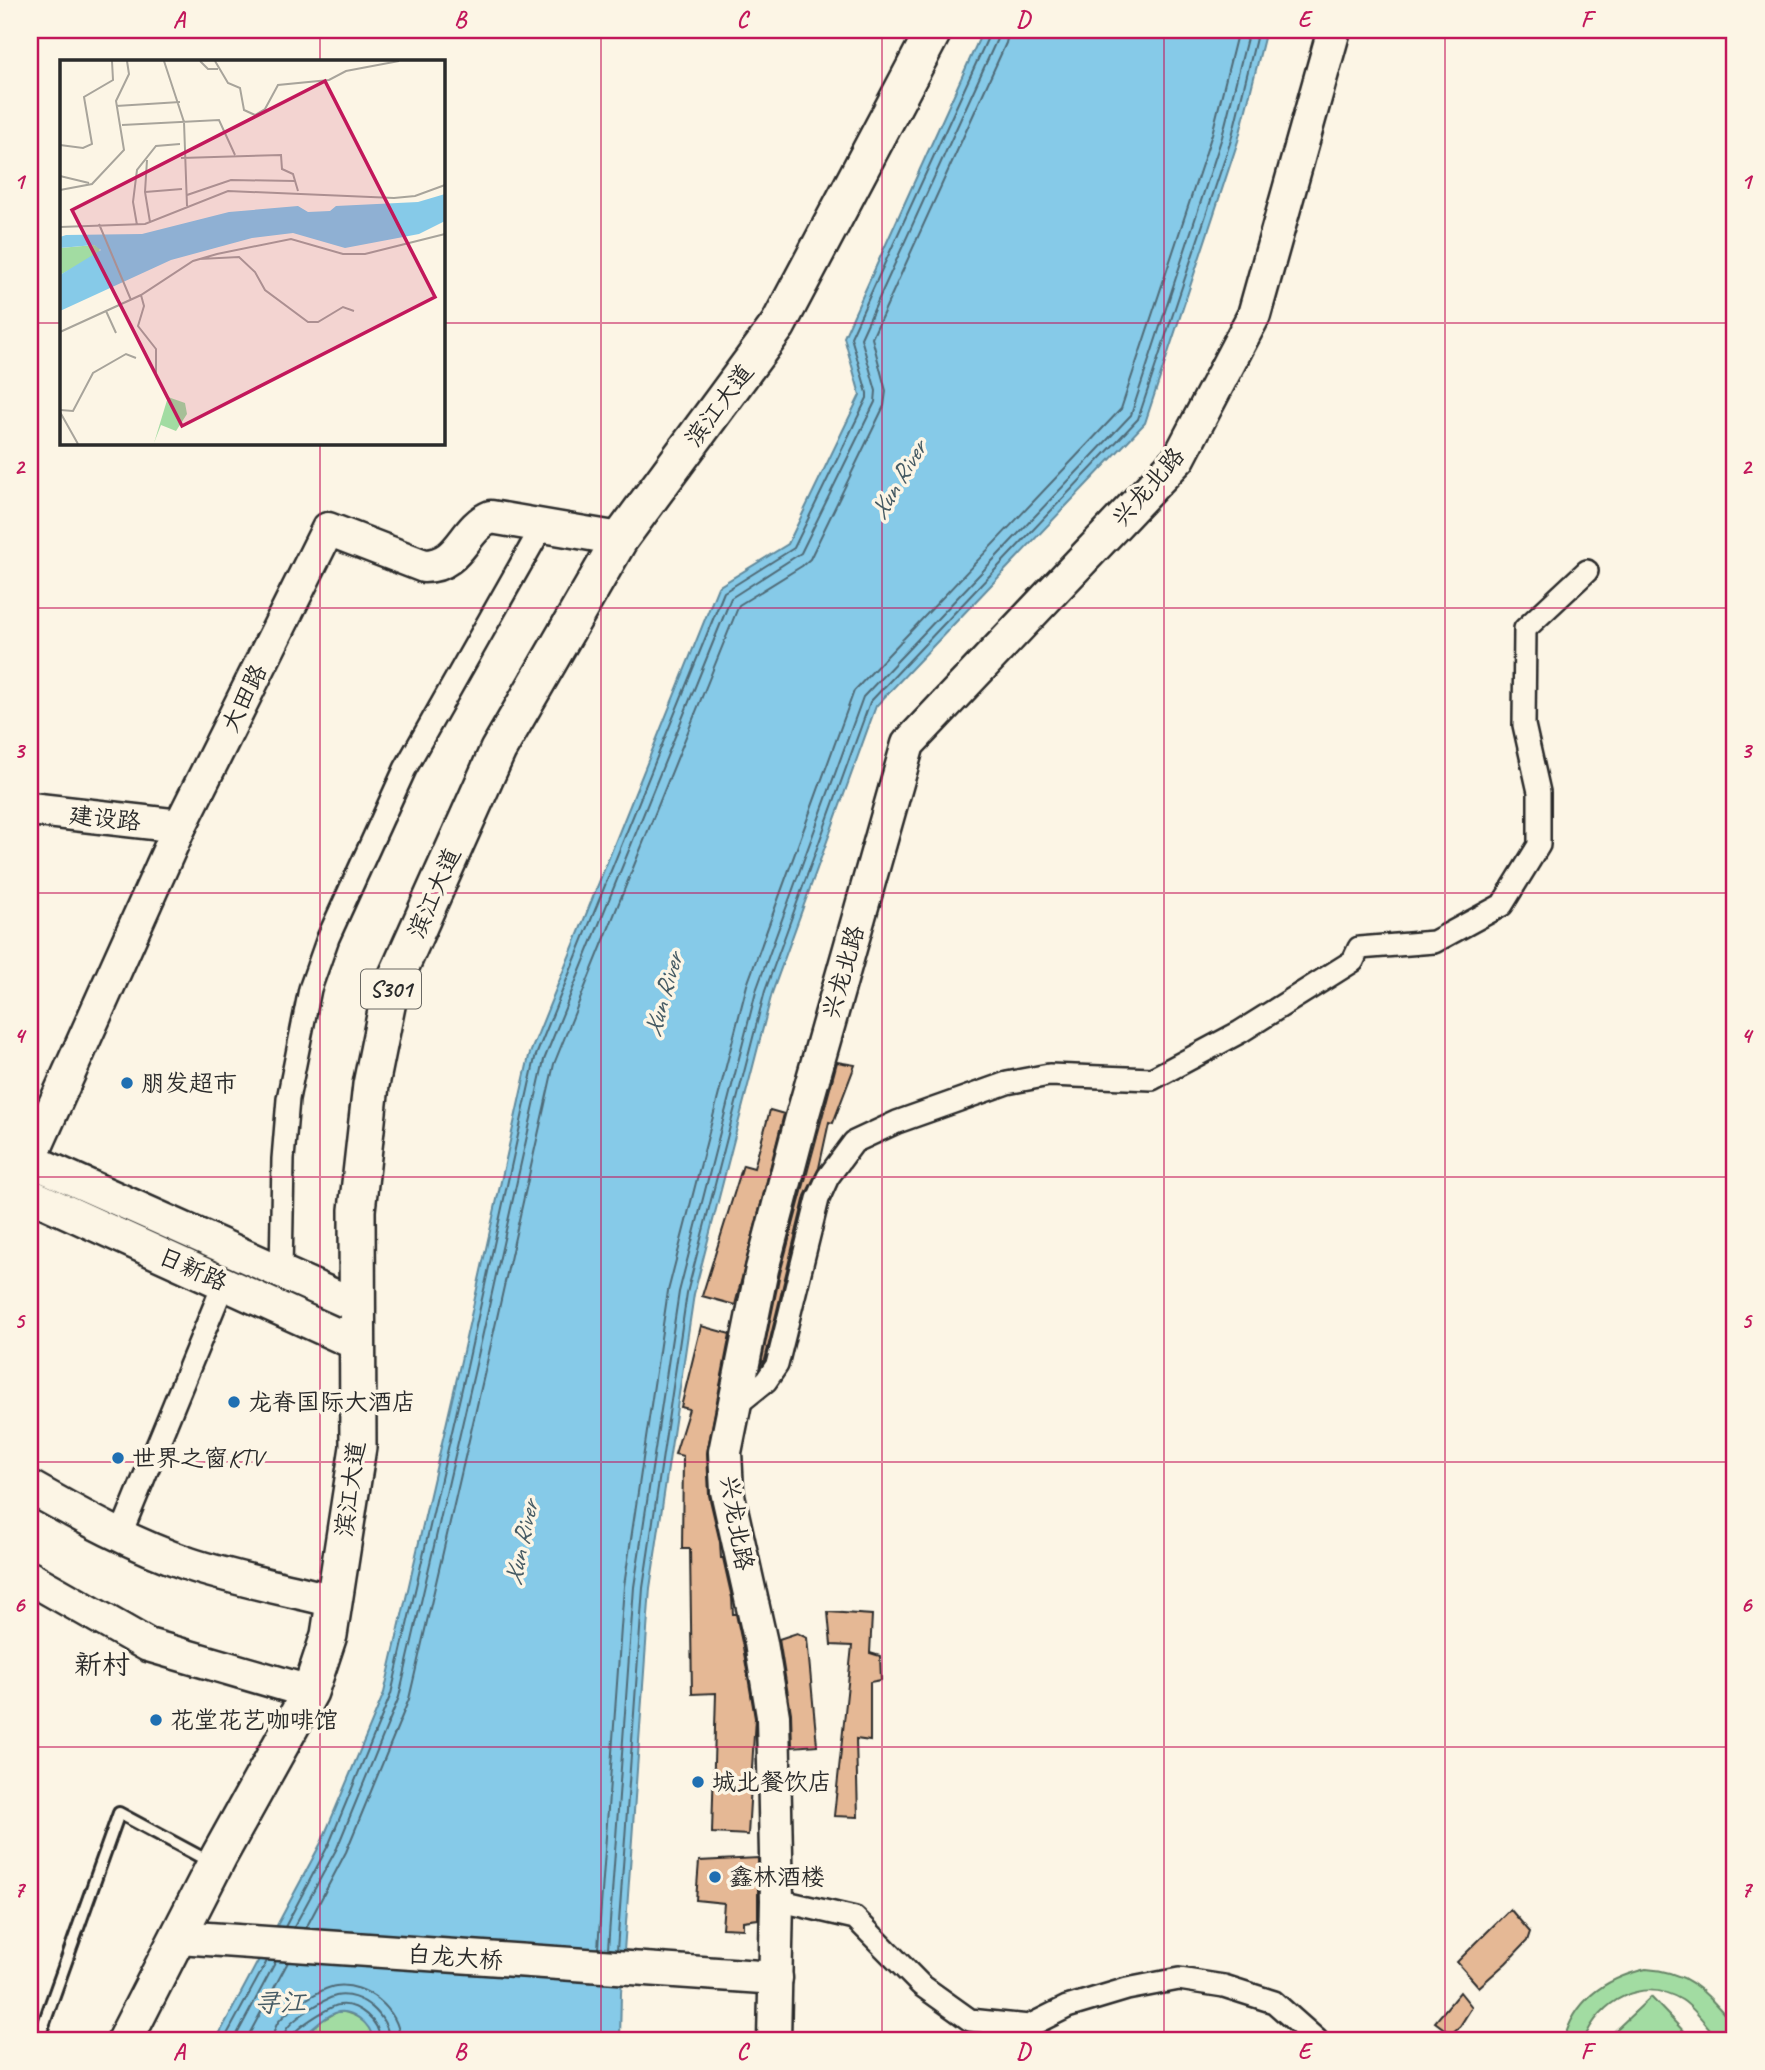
<svg xmlns="http://www.w3.org/2000/svg" width="1765" height="2070" viewBox="0 0 1765 2070" font-family="Caveat,'LXGW WenKai TC',sans-serif">
<style>
.green{fill:#a2dca2;stroke:#668466;stroke-width:2}
.water{fill:#86cae8;stroke:#628a9c;stroke-width:2}
.lines{fill:none;stroke-linecap:round;stroke-linejoin:round}
.shore{stroke:#4f6b77;stroke-width:2}
.building{fill:#e5b895;stroke:#2b2b2b;stroke-width:2}
.lane-casing{stroke:#2b2b2b;stroke-width:16}
.street-casing{stroke:#2b2b2b;stroke-width:26}
.secondary-casing{stroke:#2b2b2b;stroke-width:37}
.primary-casing{stroke:#2b2b2b;stroke-width:40}
.lane{stroke:#fcf5e5;stroke-width:10}
.street{stroke:#fcf5e5;stroke-width:21}
.secondary{stroke:#fcf5e5;stroke-width:32}
.primary{stroke:#fcf5e5;stroke-width:35}
.grid{fill:none;stroke:#c2185b;stroke-width:2;stroke-opacity:0.55}
.poi-dot{fill:#1f6fb2;stroke:#fcf5e5;stroke-width:2.5}
.labels{text-anchor:middle;dominant-baseline:central;stroke-width:7;stroke-linejoin:round;paint-order:stroke}
.shield{fill:#fcf5e5;stroke:#6a6863;stroke-width:2}
.shield-label{font-size:23px;font-weight:bold;fill:#2b2b2b}
.street-label{font-size:24px;fill:#2b2b2b;stroke:#fcf5e5}
.poi-label{font-size:24px;fill:#2b2b2b;stroke:#fcf5e5;text-anchor:start}
.water-label{font-size:26px;font-style:italic;fill:#465b64;stroke:#fcf5e5}
.quarter-label{font-size:28px;fill:#2b2b2b;stroke:#fcf5e5}
.inset-road{fill:none;stroke:#a8a49b;stroke-width:2}
.view{fill:#c2185b;fill-opacity:0.15;stroke:#c2185b;stroke-width:3.5}
.inset-edge{fill:none;stroke:#2b2b2b;stroke-width:3.5}
.neatline{fill:none;stroke:#c2185b;stroke-width:2.5}
.grid-label{font-size:23px;text-anchor:middle;font-weight:bold;fill:#c2185b}
</style>
<rect width="100%" height="100%" fill="#fcf5e5"/>
<filter id="ink" filterUnits="userSpaceOnUse"><feTurbulence type="fractalNoise" baseFrequency=".0143" numOctaves="2"/><feDisplacementMap in="SourceGraphic" scale="14" xChannelSelector="R" yChannelSelector="G"/><feConvolveMatrix kernelMatrix="1 2 1 2 8 2 1 2 1" color-interpolation-filters="sRGB"/></filter>
<g filter="url(#ink)">
<!-- green -->
<g class="green">
<path d="M1646,1969C1693,1972 1706,1994 1735,2026V2040H1719C1708,2028 1696,2009 1682,2000C1642,1976 1599,2001 1584,2040H1564C1575,1998 1607,1978 1646,1969Z"/>
<polygon points="1651,1997 1692,2040 1605,2040"/>
<path d="M339,2011C356,2014 371,2022 373,2040H297L321,2021Z"/>
</g>
<!-- water -->
<path class="water" d="M983,30H1266L1238,141L1145,423L876,706L772,993L694,1294L650,1588L621,1993L620,2040H373C372,2031 367,2024 359,2018C330,1996 313,2038 293,2040C268,2043 241,2040 216,2040L322,1841L384,1693L460,1365L529,1056L718,587L788,544L860,395L844,337Z"/>
<g class="lines">
<!-- shore -->
<g class="shore">
<polyline points="285,1927 329,1844 391,1694 467,1367 535,1058 724,592 794,548 867,398 867,393 851,337 989,35 989,30"/>
<polyline points="294,1927 337,1848 399,1697 475,1369 544,1060 731,598 801,553 875,402 876,391 861,338 997,39 998,30"/>
<polyline points="306,1928 346,1852 409,1699 485,1371 554,1064 739,605 802,566 810,559 884,406 886,391 872,338 1006,43 1009,30"/>
<polyline points="598,1948 624,1586 668,1291 747,985 854,691 1121,409 1212,134 1238,30"/>
<polyline points="608,1949 634,1587 679,1292 757,988 863,697 1131,415 1222,137 1249,30"/>
<polyline points="617,1950 643,1588 687,1293 765,991 870,702 1138,419 1231,140 1258,30"/>
<polyline points="224,2040 267,1961"/>
<polyline points="234,2040 276,1961"/>
<polyline points="246,2040 288,1962"/>
<path d="M273,2040C273,2034 274,2030 277,2024C285,2011 321,1988 336,1986C366,1982 400,2010 400,2040"/>
<path d="M284,2040C284,2035 283,2034 286,2030C292,2019 324,1999 336,1996C361,1991 389,2016 389,2040"/>
<path d="M293,2040C293,2038 292,2037 293,2035C297,2027 330,2006 339,2005C358,2002 380,2022 380,2040"/>
</g>
</g>
<!-- building -->
<g class="building">
<polygon points="837,1062 855,1065 833,1123 829,1122 819,1168 805,1196 765,1360 761,1364 780,1273"/>
<polygon points="770,1110 784,1114 735,1305 702,1296 743,1165 754,1168"/>
<polygon points="701,1326 730,1334 707,1453 709,1495 720,1542 721,1558 723,1558 732,1598 733,1614 736,1614 743,1647 755,1718 748,1835 712,1833 716,1693 692,1694 690,1549 682,1549 683,1456 675,1454 689,1409 681,1407"/>
<polygon points="828,1612 872,1615 870,1653 880,1656 881,1680 870,1682 870,1741 856,1739 858,1817 834,1816 852,1646 831,1645"/>
<polygon points="797,1633 807,1638 817,1745 792,1747 791,1713 779,1639"/>
<polygon points="758,1858 758,1919 743,1921 743,1929 722,1928 724,1903 696,1900 699,1861"/>
<polygon points="1510,1909 1530,1932 1527,1941 1506,1963 1479,1987 1457,1962"/>
<polygon points="1460,1992 1472,2007 1460,2026 1451,2034 1435,2022"/>
</g>
<g class="lines">
<defs>
<polyline id="lane" points="38,2040 119,1813 212,1863"/>
<g id="street">
<polyline points="281,1272 283,1159 288,1099 310,989 328,938 405,769 543,525"/>
<polyline points="735,1406 766,1381 777,1365 818,1199 828,1177 854,1142 897,1122 1007,1083 1049,1075 1152,1079 1240,1032 1353,961 1359,948 1434,942 1502,905 1539,845 1539,792 1524,725 1525,629 1587,571"/>
<polyline points="120,1536 224,1283"/>
<polyline points="777,1900 855,1918 921,1985 970,2020 1029,2026 1067,2007 1127,1989 1179,1979 1224,1986 1274,2002 1317,2040"/>
</g>
<g id="secondary">
<polyline points="30,809 180,826"/>
<path d="M30,1160L180,826L328,529L424,566C461,566 463,528 491,517L620,539"/>
<polyline points="30,1160 357,1306"/>
<polyline points="30,1195 357,1344"/>
<path d="M30,1487C81,1516 133,1545 189,1564C234,1579 287,1589 334,1601"/>
<polyline points="30,1578 148,1645 310,1692"/>
<polyline points="179,1937 776,1978"/>
<polyline points="774,2040 777,1900 773,1716 761,1643 727,1491 725,1452 762,1269 801,1121 908,744 1179,458 1254,315 1334,30"/>
</g>
<polyline id="primary" points="125,2040 219,1856 310,1692 329,1635 358,1447 357,1210 371,1085 390,991 498,750 620,539 778,325 934,30"/>
</defs>
<!-- lane casing -->
<use href="#lane" class="lane-casing"/>
<!-- street casing -->
<use href="#street" class="street-casing"/>
<!-- secondary casing -->
<use href="#secondary" class="secondary-casing"/>
<!-- primary casing -->
<use href="#primary" class="primary-casing"/>
<!-- lane -->
<use href="#lane" class="lane"/>
<!-- street -->
<use href="#street" class="street"/>
<!-- secondary -->
<use href="#secondary" class="secondary"/>
<!-- primary -->
<use href="#primary" class="primary"/>
</g>
</g>
<!-- grid -->
<path class="grid" d="M320,30V61M601,30V2040M882,30V2040M1164,30V2040M1445,30V2040M30,323H61M443,323H1735M320,443V2040M30,608H1735M30,893H1735M30,1177H1735M30,1462H1735M30,1747H1735"/>
<!-- markers -->
<g class="poi-dot">
<circle cx="127" cy="1083" r="7"/>
<circle cx="234" cy="1402" r="7"/>
<circle cx="118" cy="1458" r="7"/>
<circle cx="156" cy="1720" r="7"/>
<circle cx="698" cy="1782" r="7"/>
<circle cx="715" cy="1877" r="7"/>
</g>
<g class="labels">
<!-- shield labels -->
<rect class="shield" x="361" y="969.5" width="60" height="39" rx="5"/>
<g class="shield-label">
<text x="391" y="989">S301</text>
</g>
<!-- street labels -->
<g class="street-label">
<text transform="translate(719 405) rotate(-53)">滨江大道</text>
<text transform="translate(1148 487) rotate(-49)">兴龙北路</text>
<text transform="translate(244 698) rotate(-64)">大田路</text>
<text transform="translate(105 818) rotate(6)">建设路</text>
<text transform="translate(434 893) rotate(-66)">滨江大道</text>
<text transform="translate(843 972) rotate(-74)">兴龙北路</text>
<text transform="translate(193 1269) rotate(24)">日新路</text>
<text transform="translate(350 1489) rotate(-82)">滨江大道</text>
<text transform="translate(737 1523) rotate(80)">兴龙北路</text>
<text transform="translate(455 1957) rotate(4)">白龙大桥</text>
</g>
<!-- poi labels -->
<g class="poi-label">
<text x="141" y="1083">朋发超市</text>
<text x="248" y="1402">龙脊国际大酒店</text>
<text x="132" y="1458">世界之窗KTV</text>
<text x="170" y="1720">花堂花艺咖啡馆</text>
<text x="712" y="1782">城北餐饮店</text>
<text x="729" y="1877">鑫林酒楼</text>
</g>
<!-- water labels -->
<g class="water-label">
<text transform="translate(898 480) rotate(-59)">Xun River</text>
<text transform="translate(663 995) rotate(-74)">Xun River</text>
<text transform="translate(521 1543) rotate(-78)">Xun River</text>
<text x="280" y="2002">寻江</text>
</g>
<!-- quarter labels -->
<g class="quarter-label">
<text x="102" y="1664">新村</text>
</g>
</g>
<!-- overview -->
<g transform="translate(60 60)">
<rect width="385" height="385" fill="#fcf5e5"/>
<path d="M34,185L40,188L39,194L0,215V188ZM108,337L125,343L127,354L116,371L101,365L94,383Z" fill="#a2dca2"/>
<path d="M385,134V161L359,174L285,188L233,173L192,178L111,200L0,251V215L41,190L34,185L0,188V177L6,175L82,174L169,152L238,146L248,152L270,151L276,146L358,142Z" fill="#86cae8"/>
<path class="inset-road" d="M104,1L124,62L127,146M140,1L148,9H158M155,1L168,23L180,28L184,50L195,55L205,49L218,25L269,20L286,11L339,1M56,46L120,42M62,65L159,60L175,95M0,85L23,88L32,84L24,37L53,20L52,1M121,98L221,95L222,109L233,114L238,131M87,100L85,132L90,162M0,116L29,123M0,130L32,124L64,90L56,41L69,14L67,1M85,132L122,129M127,135L171,120L235,121M39,164L71,240M77,165L73,142L77,110L96,86L120,84M0,167L85,164L168,131L334,138L355,136L385,125M139,199L179,197L195,212L205,230L248,262H258L283,247L294,251M81,235L84,246L78,266L96,289V317M46,251L56,273M0,272L81,235L133,201L157,194L231,179L283,194H305L385,174M0,350L13,351L33,313L66,294L76,298M0,352L18,384"/>
<path class="view" d="M265,21L375,237L122,366L12,150Z"/>
<rect width="385" height="385" class="inset-edge"/>
</g>
<!-- margin -->
<rect width="1765" height="2070" fill="none" stroke="#fcf5e5" stroke-width="77"/>
<rect x="38" y="38" width="1688" height="1994" class="neatline"/>
<g class="grid-label">
<text x="179" y="27">A</text>
<text x="460" y="27">B</text>
<text x="742" y="27">C</text>
<text x="1023" y="27">D</text>
<text x="1304" y="27">E</text>
<text x="1586" y="27">F</text>
<text x="19" y="189">1</text>
<text x="1746" y="189">1</text>
<text x="19" y="474">2</text>
<text x="1746" y="474">2</text>
<text x="19" y="758">3</text>
<text x="1746" y="758">3</text>
<text x="19" y="1043">4</text>
<text x="1746" y="1043">4</text>
<text x="19" y="1328">5</text>
<text x="1746" y="1328">5</text>
<text x="19" y="1612">6</text>
<text x="1746" y="1612">6</text>
<text x="19" y="1897">7</text>
<text x="1746" y="1897">7</text>
<text x="179" y="2059">A</text>
<text x="460" y="2059">B</text>
<text x="742" y="2059">C</text>
<text x="1023" y="2059">D</text>
<text x="1304" y="2059">E</text>
<text x="1586" y="2059">F</text>
</g>
</svg>
